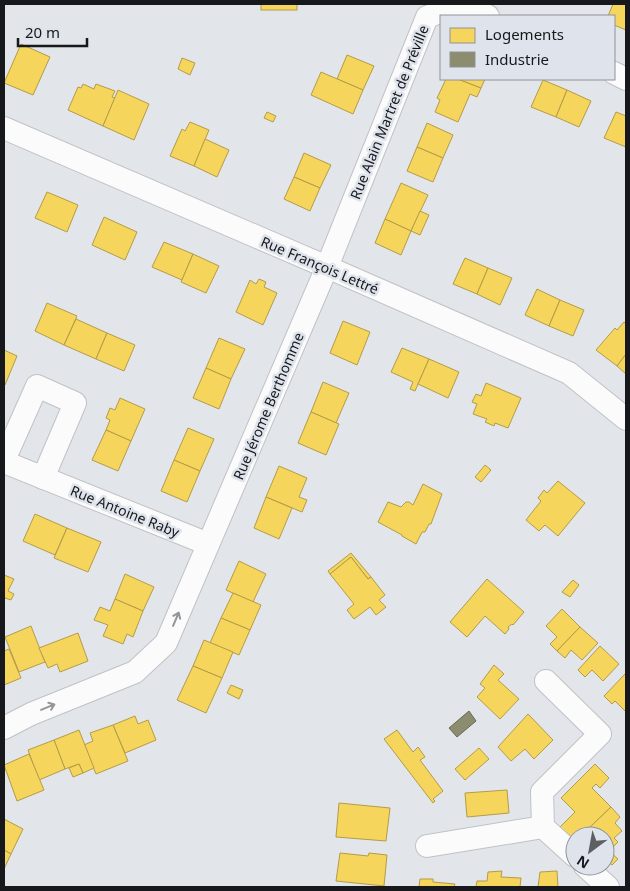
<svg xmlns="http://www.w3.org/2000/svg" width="630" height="891" viewBox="0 0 630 891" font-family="'Noto Sans',sans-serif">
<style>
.homes{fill:#f6d55c;stroke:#b39c48}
.industry{fill:#8c8c6e;stroke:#696955}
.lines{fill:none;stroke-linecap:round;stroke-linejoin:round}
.minor-casing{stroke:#c0c2c5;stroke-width:24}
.minor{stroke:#fbfbfc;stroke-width:22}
.oneway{stroke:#949597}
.labels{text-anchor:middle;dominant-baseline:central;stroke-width:5;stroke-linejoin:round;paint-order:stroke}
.street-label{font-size:14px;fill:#16181b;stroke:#dfe4ec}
</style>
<rect width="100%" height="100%" fill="#e2e5e9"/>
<!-- homes -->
<g class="homes">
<rect x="261" y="4" width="36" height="6"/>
<polygon points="613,4 626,4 626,30 614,25 614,16 608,16"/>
<polygon points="21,44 50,57 33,95 4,83"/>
<polygon points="347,55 374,66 363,90 337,79"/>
<polygon points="182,58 195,63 190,75 178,69"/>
<polygon points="321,72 363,90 353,114 311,95"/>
<polygon points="446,79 458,79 481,88 477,97 470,94 458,122 435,112 440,100 437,98"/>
<polygon points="458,79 485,79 481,88"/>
<polygon points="543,80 567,90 556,117 531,107"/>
<polygon points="83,84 94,89 96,84 115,91 112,97 115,98 103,126 68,110 78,87 81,88"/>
<polygon points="118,90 149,104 134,140 103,126"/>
<polygon points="567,90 591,101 579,127 556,117"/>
<polygon points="267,112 276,116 273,122 264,118"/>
<polygon points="616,112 626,116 626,147 604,138"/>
<polygon points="190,122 209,130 194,166 170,156 182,129 185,131"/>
<polygon points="427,123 453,135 443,158 417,147"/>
<polygon points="205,139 229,150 217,177 194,166"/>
<polygon points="417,147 443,158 433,182 407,171"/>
<polygon points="304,153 331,165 320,188 294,177"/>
<polygon points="294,177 320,188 310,211 284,199"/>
<polygon points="401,183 428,195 411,231 385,219"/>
<polygon points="47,192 78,205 67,232 35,218"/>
<polygon points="420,211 429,215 420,235 411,231"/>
<polygon points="104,217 137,232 125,260 92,245"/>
<polygon points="385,219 411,231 401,255 375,243"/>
<polygon points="164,242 193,254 182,280 152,267"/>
<polygon points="193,254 219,266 206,293 181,282"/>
<polygon points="465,258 488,268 477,294 453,284"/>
<polygon points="488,268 512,278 500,305 477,294"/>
<polygon points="259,279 266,282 264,287 277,293 263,325 236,312 250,280 256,284"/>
<polygon points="537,289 560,300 549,326 525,315"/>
<polygon points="560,300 584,310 573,336 549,326"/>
<polygon points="47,303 77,316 64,345 35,331"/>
<polygon points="76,319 107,333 96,359 64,345"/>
<polygon points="343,321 370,332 357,365 330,353"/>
<polygon points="624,322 626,324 626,354 617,366 596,350 615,328 617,330"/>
<polygon points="107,333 135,345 124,371 96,359"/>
<polygon points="219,338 245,349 231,379 206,368"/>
<polygon points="402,348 429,359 415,391 410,389 413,382 391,372"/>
<polygon points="4,350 17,356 5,385 4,384"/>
<polygon points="626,354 626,374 617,366"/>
<polygon points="429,359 459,372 448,398 418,384"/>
<polygon points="206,368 231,379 219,409 193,398"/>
<polygon points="323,382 349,393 336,423 311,412"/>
<polygon points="486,383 521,398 508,428 495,423 494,426 485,422 487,419 473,414 477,404 472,402 476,394 481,396"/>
<polygon points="120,398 145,409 131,441 106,430 110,420 106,418 110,408 115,410"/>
<polygon points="311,412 339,424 326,455 298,443"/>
<polygon points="188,428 214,439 200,471 174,460"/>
<polygon points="106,430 131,441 118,471 92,460"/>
<polygon points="174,460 200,471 187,502 161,491"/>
<polygon points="485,465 491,470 481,482 475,477"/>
<polygon points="279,466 307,478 299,497 307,500 302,512 266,497"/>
<polygon points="558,481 585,503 558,536 545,525 539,531 526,520 541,501 538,498 544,490 547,493"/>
<polygon points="423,484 442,494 431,524 429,524 425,532 422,532 416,544 402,536 402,535 378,522 388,502 401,507 406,502 409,502 413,505"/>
<polygon points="266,497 292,508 279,539 254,528"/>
<polygon points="35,514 67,528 55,555 23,541"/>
<polygon points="67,528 101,542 88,572 54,558"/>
<polygon points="351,553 371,577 368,579 351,557 330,574 328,571"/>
<polygon points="351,557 368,579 371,577 385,595 379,600 386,607 376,615 370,607 354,619 347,610 354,604 330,574"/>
<polygon points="239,561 266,574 253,602 226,590"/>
<polygon points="125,574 154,587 143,611 115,599"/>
<polygon points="4,575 14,579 8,591 14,594 11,600 5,598 4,601"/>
<polygon points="487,579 524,612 513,625 512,624 508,627 509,629 505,634 485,616 467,637 450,622"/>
<polygon points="573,580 579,585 570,597 562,592"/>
<polygon points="233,593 261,605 250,630 221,618"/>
<polygon points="115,599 143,611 133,637 127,634 123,644 103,636 108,625 94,620 100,607 110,611"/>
<polygon points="562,609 580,627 557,651 550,644 557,637 546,626"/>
<polygon points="221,618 250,630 239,655 210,643"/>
<polygon points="31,626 45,662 19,672 5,637"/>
<polygon points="580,627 598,643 582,660 571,650 565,658 557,651"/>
<polygon points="78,633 88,661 60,672 57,664 48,668 39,648"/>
<polygon points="204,640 233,652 222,678 193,666"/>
<polygon points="600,646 619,664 603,681 592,670 585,677 578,670"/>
<polygon points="9,649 21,678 4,685 4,651"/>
<polygon points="494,665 504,674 498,680 519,699 500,719 477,697 485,688 480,684"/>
<polygon points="193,666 222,678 206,713 177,700"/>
<polygon points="626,673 626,712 615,701 612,704 604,696"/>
<polygon points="231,685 243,690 239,699 227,693"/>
<polygon points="528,714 553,740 534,759 525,749 511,761 498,747"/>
<polygon points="135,716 138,724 148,720 156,740 125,753 113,725"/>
<polygon points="113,725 128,761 96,774 84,745 93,741 90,733"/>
<polygon points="79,730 94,768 83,773 79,764 65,769 54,740"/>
<polygon points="397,730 413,752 418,747 425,757 420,760 443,791 433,799 435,801 433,803 384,739"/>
<polygon points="54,740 65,769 39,780 28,750"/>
<polygon points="479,748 489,759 465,780 455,769"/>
<polygon points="29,754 44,790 17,801 4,765"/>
<polygon points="79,764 83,773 73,777 69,768"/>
<polygon points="595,764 609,778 600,788 596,784 592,788 611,807 581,836 575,836 575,842 560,827 575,812 561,798"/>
<polygon points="507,790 509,813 467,817 465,793"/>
<polygon points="339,803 390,808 386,841 336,837"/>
<polygon points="611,807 620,817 615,823 622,831 614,838 618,842 609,851 618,859 612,865 605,859 605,836 595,836 588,829"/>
<polygon points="4,819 23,829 11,854 4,850"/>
<polygon points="4,850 11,854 4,869"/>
<polygon points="340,853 368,856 369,853 387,855 384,886 336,881"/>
<polygon points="502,871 501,877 521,878 520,887 476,887 477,881 487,881 488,872"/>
<polygon points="557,871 558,887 538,887 540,872"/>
<polygon points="420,879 433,879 433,882 455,884 454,887 457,887 419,887"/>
</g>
<!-- industry -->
<polygon class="industry" points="469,711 476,721 457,737 449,728"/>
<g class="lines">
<defs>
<g id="minor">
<polyline points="614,73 626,79"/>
<polyline points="4,128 327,267 569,373 626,419"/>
<polyline points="4,460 37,386 75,403 43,478"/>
<polyline points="4,462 208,544"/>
<polyline points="546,681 600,734 542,792 543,827 575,856"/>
<polyline points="4,728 31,714 135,672 166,643 327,267 427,17 460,4 488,16"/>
<polyline points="427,846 543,827"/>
<polyline points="585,866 608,887"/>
</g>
</defs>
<!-- minor casing -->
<use href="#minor" class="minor-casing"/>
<!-- minor -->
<use href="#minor" class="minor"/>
</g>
<!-- one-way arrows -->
<defs><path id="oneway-shaft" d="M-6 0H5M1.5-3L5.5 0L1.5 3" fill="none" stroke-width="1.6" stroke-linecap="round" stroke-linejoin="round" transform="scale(1.25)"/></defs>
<g class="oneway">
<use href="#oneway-shaft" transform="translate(176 619) rotate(-67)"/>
<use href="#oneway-shaft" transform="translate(48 707) rotate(-22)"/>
</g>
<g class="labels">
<!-- street labels -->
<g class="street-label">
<text transform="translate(389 112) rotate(-68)">Rue Alain Martret de Préville</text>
<text transform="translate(320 265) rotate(23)">Rue François Lettré</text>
<text transform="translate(268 406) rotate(-67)">Rue Jérome Berthomme</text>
<text transform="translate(125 511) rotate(22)">Rue Antoine Raby</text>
</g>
</g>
<!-- border -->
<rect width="630" height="891" fill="none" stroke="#16181b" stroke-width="10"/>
<!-- legend -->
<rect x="440" y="15" width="175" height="65" fill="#dfe4ec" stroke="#8f9298"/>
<rect x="450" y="28" width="25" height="15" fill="#f6d55c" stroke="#8f9298"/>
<text x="485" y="40" font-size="15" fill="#16181b">Logements</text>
<rect x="450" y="52" width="25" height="15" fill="#8c8c6e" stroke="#8f9298"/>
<text x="485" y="65" font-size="15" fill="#16181b">Industrie</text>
<!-- north arrow -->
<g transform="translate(590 851) rotate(212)"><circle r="24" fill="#dfe4ec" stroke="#8f9298"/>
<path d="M0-4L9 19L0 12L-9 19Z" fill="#5d6063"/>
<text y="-8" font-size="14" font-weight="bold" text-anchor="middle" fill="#16181b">N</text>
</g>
<!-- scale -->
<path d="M18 38v8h69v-8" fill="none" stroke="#16181b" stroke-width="2.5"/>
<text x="25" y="38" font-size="15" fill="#16181b" stroke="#dfe4ec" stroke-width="4" paint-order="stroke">20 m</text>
</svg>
